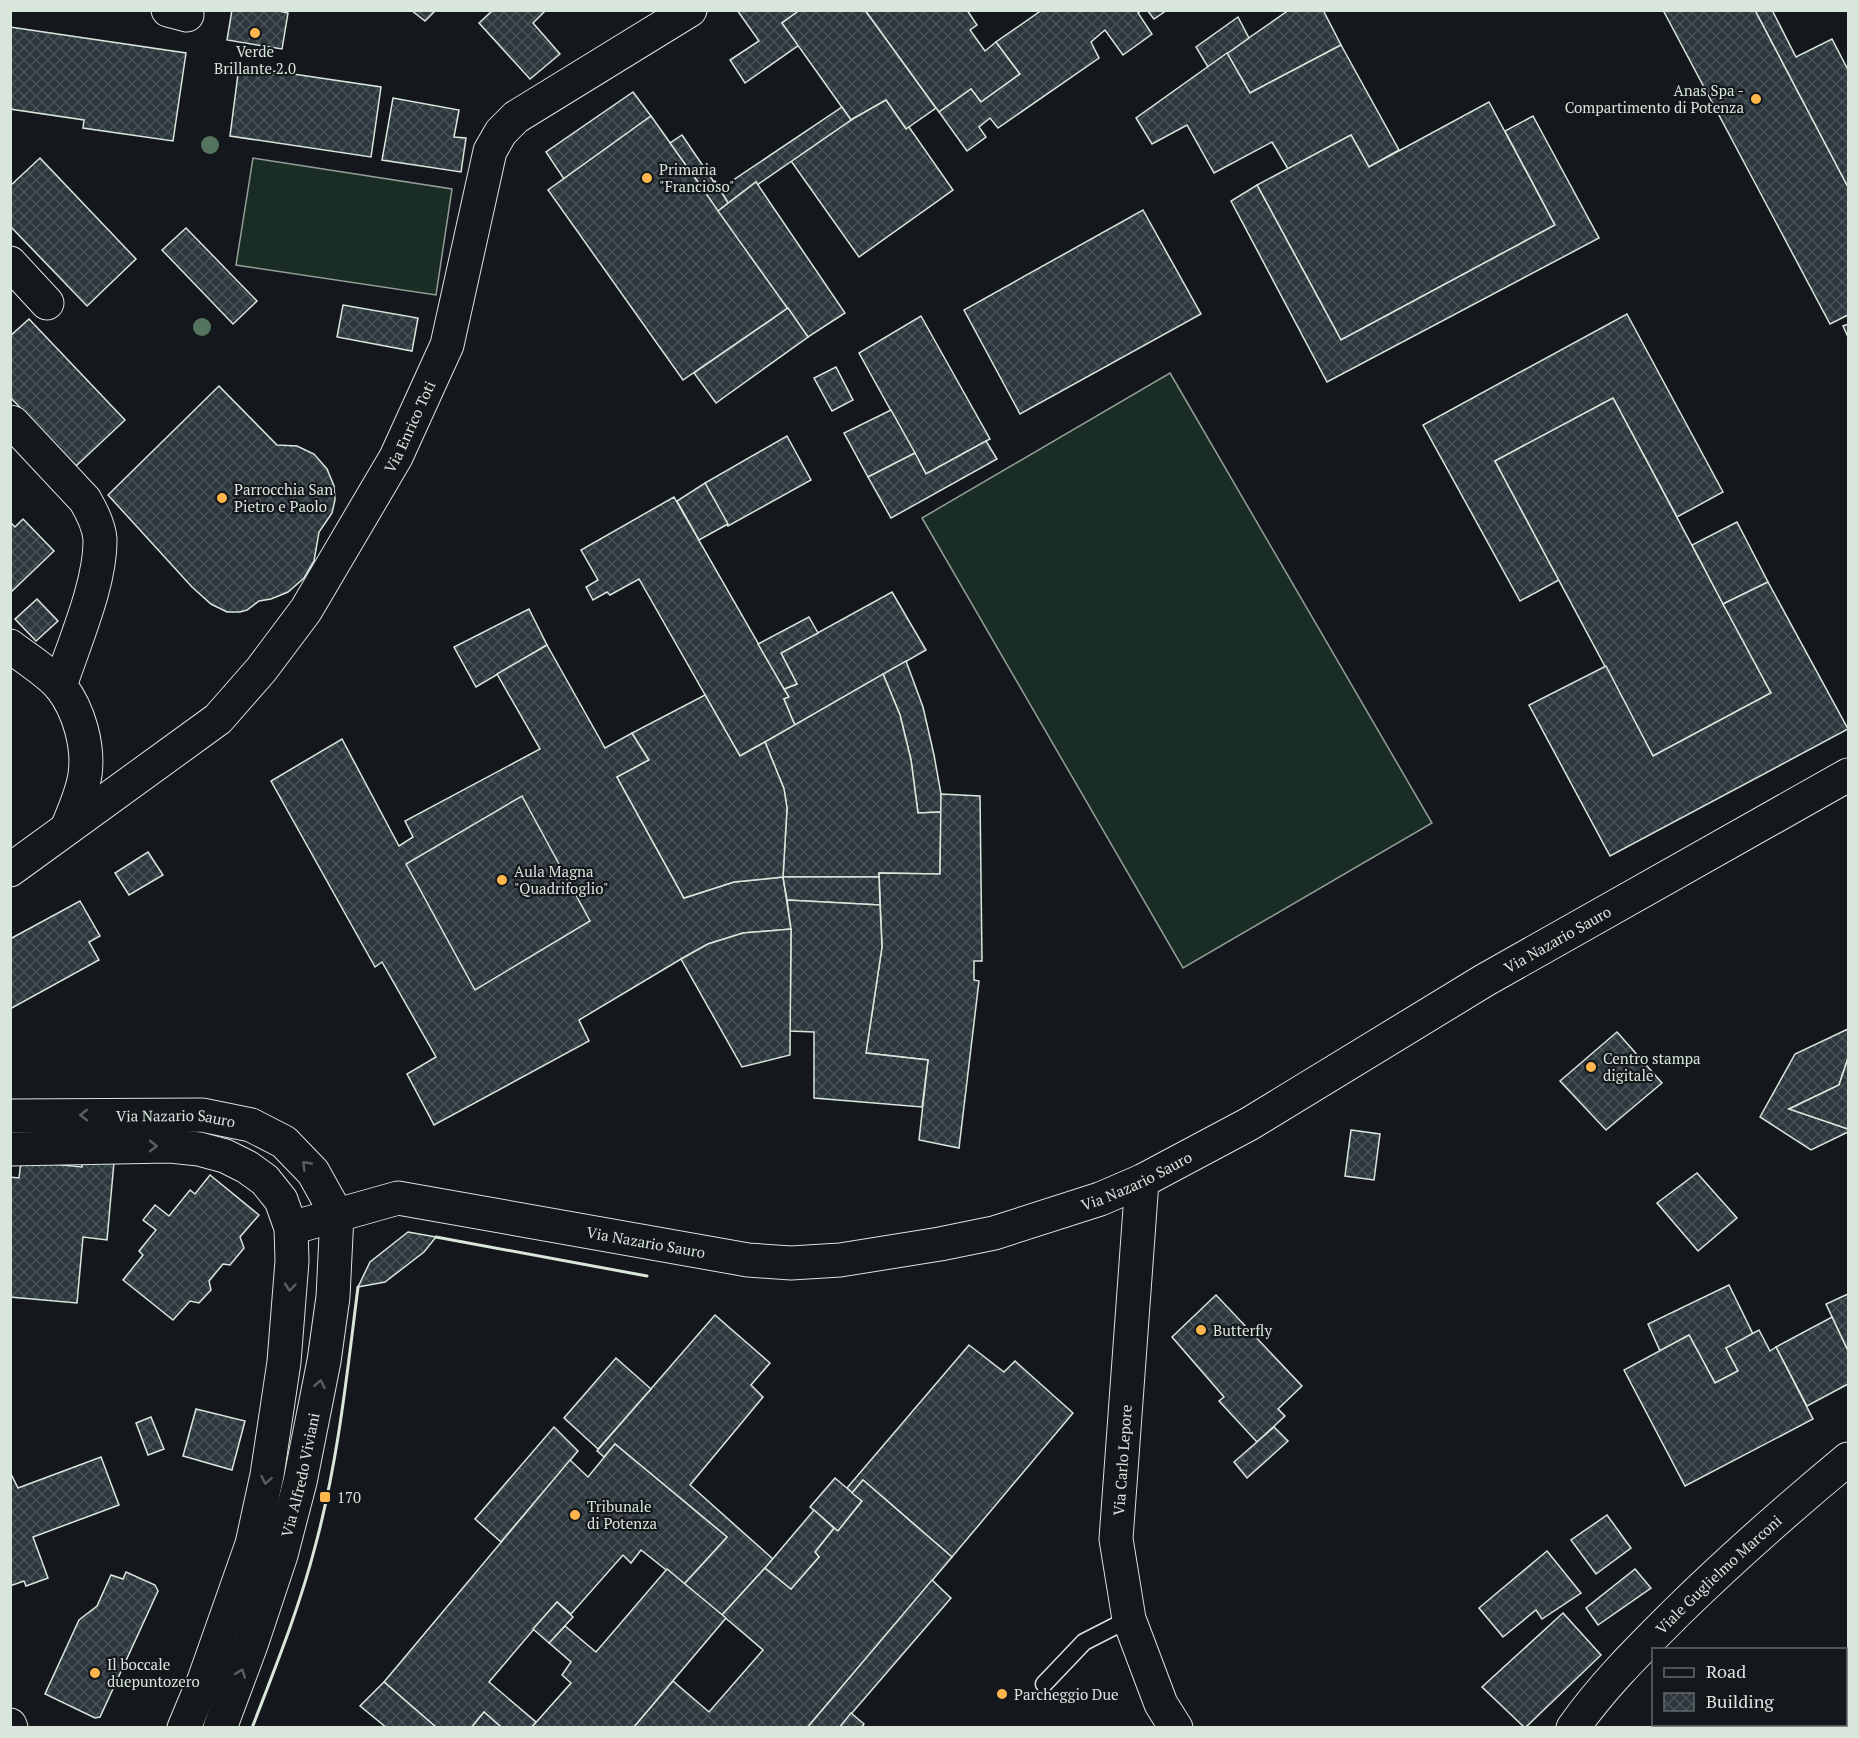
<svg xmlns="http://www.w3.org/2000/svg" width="1859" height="1738" viewBox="0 0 1859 1738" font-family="'PT Serif',serif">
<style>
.pitch{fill:#1a2d24;stroke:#939e99;stroke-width:1.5}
.building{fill:url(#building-cross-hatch);stroke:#d8e6dc;stroke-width:1.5}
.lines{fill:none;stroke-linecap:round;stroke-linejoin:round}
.service-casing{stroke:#d8e6dc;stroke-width:19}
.minor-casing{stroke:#d8e6dc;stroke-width:35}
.tertiary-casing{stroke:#d8e6dc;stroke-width:35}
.service{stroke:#14181c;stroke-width:16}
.minor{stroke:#14181c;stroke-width:33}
.tertiary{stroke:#14181c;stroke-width:33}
.wall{stroke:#d8e6dc;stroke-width:3}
.tree{fill:#55745f}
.oneway{stroke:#59605f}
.poi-dot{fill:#ffb74d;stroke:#14181c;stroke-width:2}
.labels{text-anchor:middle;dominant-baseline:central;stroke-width:4.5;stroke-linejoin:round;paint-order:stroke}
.poi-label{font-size:15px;fill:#d8e6dc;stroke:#14181c;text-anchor:start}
.street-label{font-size:15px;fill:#d8e6dc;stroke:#14181c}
</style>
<defs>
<pattern id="building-cross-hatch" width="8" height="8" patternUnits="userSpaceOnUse" patternTransform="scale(1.5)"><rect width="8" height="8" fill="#2c363c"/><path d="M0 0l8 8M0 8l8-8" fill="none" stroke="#4a5358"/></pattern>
</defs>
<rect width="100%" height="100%" fill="#14181c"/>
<!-- pitch -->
<g class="pitch">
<polygon points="253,158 452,189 436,295 236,265"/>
<polygon points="1170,373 1432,823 1183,968 922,518"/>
</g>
<!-- building -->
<g class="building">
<polygon points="232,10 274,10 288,13 282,49 227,40"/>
<polygon points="411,10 436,10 425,21"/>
<polygon points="493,10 546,10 533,23 560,54 530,79 479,23"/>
<polygon points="737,10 800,10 782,23 799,45 745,83 730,60 759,41"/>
<polygon points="800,10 865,10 936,108 906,129 886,100 851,120 782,23"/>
<polygon points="865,10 967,10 977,25 970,30 985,51 996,42 1020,74 981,102 971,89 939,112"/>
<polygon points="1042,10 1142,10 1138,13 1152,34 1123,55 1105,30 1091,42 1099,58 998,128 990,118 979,127 986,137 967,151 939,112 971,89 981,102 1020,74 996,42"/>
<polygon points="1147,10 1167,10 1154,19"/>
<polygon points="1289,10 1323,10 1341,45 1250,93 1227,53"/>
<polygon points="1663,10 1755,10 1848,187 1848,315 1830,324"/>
<polygon points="1755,10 1772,10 1796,57 1832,39 1848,70 1848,187"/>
<polygon points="1238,17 1249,38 1208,67 1196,47"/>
<polygon points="10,27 186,53 173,141 83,128 84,120 10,109"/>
<polygon points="1341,45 1399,150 1369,167 1351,135 1288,169 1272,142 1214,173 1187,125 1152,144 1136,118 1227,53 1250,93"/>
<polygon points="239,66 381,87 371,157 230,136"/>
<polygon points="633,92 651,116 564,179 546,152"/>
<polygon points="393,98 459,110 454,137 466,138 461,172 382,160"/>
<polygon points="886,100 906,129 909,127 953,190 859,257 791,161 851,120"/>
<polygon points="1489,102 1555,225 1341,340 1257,185 1351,135 1369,167"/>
<polygon points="842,107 851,120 757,185 756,182 728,203 720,189"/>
<polygon points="651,116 788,308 683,380 548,190"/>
<polygon points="1533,116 1599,238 1327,382 1231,201 1257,185 1341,340 1555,225 1505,131"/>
<polygon points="682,135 714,182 703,189 670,143"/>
<polygon points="40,158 136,259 87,306 10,226 10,186"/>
<polygon points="715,181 728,203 718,211 703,189"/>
<polygon points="756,182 845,313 808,337 718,211"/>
<polygon points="1143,210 1201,314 1020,414 964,310"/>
<polygon points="186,228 257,301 233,324 162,250"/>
<polygon points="343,305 418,318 412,351 337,337"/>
<polygon points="788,308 808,337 716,403 694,373"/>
<polygon points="1627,314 1723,492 1677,517 1613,398 1495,461 1559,580 1520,601 1423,425"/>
<polygon points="921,316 990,439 926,474 859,353"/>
<polygon points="29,319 125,420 76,466 10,397 10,336"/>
<polygon points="1848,324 1848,337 1843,326"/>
<polygon points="836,367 853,400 832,411 814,378"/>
<polygon points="219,386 277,445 297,446 314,454 327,469 334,486 335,500 332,513 319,532 314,561 304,578 288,592 271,599 259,601 247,610 240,612 227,612 211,604 192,587 108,495"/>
<polygon points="1613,398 1771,693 1653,756 1495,461"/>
<polygon points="891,410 915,453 868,477 844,433"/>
<polygon points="787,436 811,480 728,526 705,483"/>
<polygon points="986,441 997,459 891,518 868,477 915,453 926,474"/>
<polygon points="705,483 728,524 699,540 677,501"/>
<polygon points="674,497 789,697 784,699 795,725 740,756 639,579 610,595 607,592 593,600 586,587 598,580 581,550"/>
<polygon points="23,519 54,551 10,593 10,522 15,527"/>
<polygon points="1737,522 1768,582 1723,604 1692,545"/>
<polygon points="1768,582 1848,729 1610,856 1529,705 1606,666 1653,756 1771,693 1723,604"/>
<polygon points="892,592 926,650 795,725 784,699 789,697 784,689 797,684 781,653"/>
<polygon points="37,599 58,621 36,641 15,619"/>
<polygon points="529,609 547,645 476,687 454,647"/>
<polygon points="809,617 818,633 781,653 797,684 784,689 758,644"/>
<polygon points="547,645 605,748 632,733 649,760 617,777 684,898 734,882 783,877 791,929 743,933 708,944 681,959 579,1020 589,1041 434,1125 407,1074 436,1057 382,962 375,967 271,781 342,739 399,846 413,837 405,821 540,749 497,674"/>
<polygon points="906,661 923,707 934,755 941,794 941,812 918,813 911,760 900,715 883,674"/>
<polygon points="883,674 900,715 911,760 918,813 941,812 940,874 879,873 879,877 783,877 787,808 784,789 765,742"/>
<polygon points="705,695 740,756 765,742 784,789 787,808 783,877 734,882 684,898 617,777 649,760 632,733"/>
<polygon points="941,794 980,796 982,961 974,961 974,980 979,981 959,1148 919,1140 928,1060 866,1053 882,947 879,873 940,874"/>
<polygon points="522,796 590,921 475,990 406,864"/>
<polygon points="148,852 163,875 129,895 115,873"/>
<polygon points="783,877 879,877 880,905 787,900"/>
<polygon points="787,900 880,905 882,947 866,1053 928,1060 922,1107 814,1098 814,1032 790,1031 791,929"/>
<polygon points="80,901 100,936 89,942 99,960 10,1009 10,939"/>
<polygon points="791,929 790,1055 742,1067 681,959 708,944 743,933"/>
<polygon points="1848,1029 1848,1058 1839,1085 1789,1109 1848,1129 1848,1132 1811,1150 1760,1117 1795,1054"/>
<polygon points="1617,1032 1662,1083 1606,1130 1560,1081"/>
<polygon points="1848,1058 1848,1129 1789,1109 1839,1085"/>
<polygon points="1351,1130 1380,1134 1374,1180 1345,1176"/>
<polygon points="82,1159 114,1162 107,1240 83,1237 77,1303 10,1297 10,1177 19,1178 21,1161 82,1167"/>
<polygon points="1697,1173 1737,1218 1698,1251 1657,1203"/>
<polygon points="210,1175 259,1215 240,1237 244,1248 230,1265 223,1264 209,1281 211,1290 199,1303 190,1301 173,1320 123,1280 143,1255 139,1251 156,1230 143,1220 155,1205 169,1216 190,1190 195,1194"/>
<polygon points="408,1232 436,1237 424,1252 385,1282 358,1287 370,1262"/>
<polygon points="1729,1285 1753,1334 1726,1348 1738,1371 1715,1383 1689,1335 1660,1351 1648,1324"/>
<polygon points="1848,1294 1848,1351 1826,1304"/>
<polygon points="1216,1295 1302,1386 1278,1409 1285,1416 1257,1442 1219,1401 1224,1397 1172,1337"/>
<polygon points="715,1315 770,1363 751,1385 763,1397 690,1485 773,1559 722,1615 684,1584 727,1537 615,1444 604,1457 597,1451"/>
<polygon points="1832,1317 1848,1351 1848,1384 1807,1406 1776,1347"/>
<polygon points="1759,1330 1770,1351 1776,1347 1813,1419 1685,1486 1624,1370 1689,1335 1715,1383 1738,1371 1726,1348"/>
<polygon points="969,1345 1004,1372 1015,1361 1073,1413 952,1557 863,1480 852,1493 847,1488"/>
<polygon points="616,1358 651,1389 598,1449 564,1418"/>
<polygon points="196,1409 245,1421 232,1470 183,1456"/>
<polygon points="151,1417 164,1449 148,1455 136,1423"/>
<polygon points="554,1427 578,1451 501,1542 475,1519"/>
<polygon points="1274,1427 1288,1441 1247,1478 1234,1462"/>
<polygon points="615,1444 727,1537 684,1584 641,1550 631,1563 623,1555 571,1614 557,1602 489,1682 536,1722 532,1728 502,1728 484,1712 471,1728 437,1728 384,1682 570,1460 588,1477"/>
<polygon points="101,1457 119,1505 33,1537 48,1578 26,1586 24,1581 10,1586 10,1472 18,1488"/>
<polygon points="835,1478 862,1501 838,1531 810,1507"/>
<polygon points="863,1480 952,1557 807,1728 633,1728 673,1681 709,1712 763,1650 722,1615 765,1568 791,1589 819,1557 815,1552 834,1528 838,1531 862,1501 852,1493"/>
<polygon points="814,1510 834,1528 815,1552 819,1557 791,1589 765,1568"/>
<polygon points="1607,1515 1631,1548 1596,1574 1571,1540"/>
<polygon points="1547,1551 1581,1593 1542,1619 1536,1610 1503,1637 1479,1608"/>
<polygon points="667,1569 726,1618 633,1728 531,1728 571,1683 562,1675 571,1662 549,1643 565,1626 596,1652"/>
<polygon points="1635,1569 1651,1588 1598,1625 1586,1608"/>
<polygon points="126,1572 155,1585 158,1591 100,1717 95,1718 45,1694 79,1620 97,1606 111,1575 123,1579"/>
<polygon points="932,1580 951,1598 839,1728 807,1728"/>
<polygon points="557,1602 573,1617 549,1643 533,1629"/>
<polygon points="1563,1613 1601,1655 1525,1728 1482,1687"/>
<polygon points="384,1682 437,1728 387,1728 360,1706"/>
<polygon points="484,1712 502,1728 471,1728"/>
<polygon points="851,1713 864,1724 861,1728 839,1728"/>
</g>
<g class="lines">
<defs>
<polyline id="service" points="1044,1684 1084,1642 1129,1619"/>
<g id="minor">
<polyline points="168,10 187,15"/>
<polyline points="10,263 47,303"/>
<path d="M10,422L13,423L85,500C92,512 99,526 100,539C101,583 74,643 60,686"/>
<path d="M10,646C24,657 51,674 61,687C79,710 89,746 85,775C82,794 74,811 67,828"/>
<path id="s1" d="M10,870L218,719L261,670L306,610L396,457L447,345L490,151L501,132L516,117L690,10"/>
<path id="s2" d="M10,1116L202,1115L251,1125L284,1142L313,1172L337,1215"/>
<polyline points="10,1149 170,1146 199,1149 225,1156 247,1167 265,1180 281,1200 291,1228 292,1261 284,1362 267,1475 252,1544 204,1680 184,1728"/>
<polyline points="1142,1181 1116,1539 1129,1619 1161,1704 1176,1728"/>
<path id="s3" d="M291,1228L398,1198L748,1260L791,1263L840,1260L940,1244L994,1233L1100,1199L1142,1181L1249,1124L1485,980L1848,775"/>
<polyline points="10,1725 11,1728"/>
<path id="s4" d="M220,1728L251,1645L281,1555L300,1482L324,1361L333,1297L337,1215"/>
</g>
<g id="tertiary">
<path id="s5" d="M1573,1728C1603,1685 1641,1648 1677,1612C1732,1558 1789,1508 1848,1459"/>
</g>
</defs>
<!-- service casing -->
<use href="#service" class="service-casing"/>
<!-- minor casing -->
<use href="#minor" class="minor-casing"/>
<!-- tertiary casing -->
<use href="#tertiary" class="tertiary-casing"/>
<!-- service -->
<use href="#service" class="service"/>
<!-- minor -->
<use href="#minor" class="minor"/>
<!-- tertiary -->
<use href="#tertiary" class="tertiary"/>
<!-- wall -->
<g class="wall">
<polyline points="436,1237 647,1276"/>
<path d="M252,1728C275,1668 299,1609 315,1547C338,1462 347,1374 358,1287"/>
</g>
</g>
<!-- trees -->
<g class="tree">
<circle cx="210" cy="145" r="9"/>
<circle cx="202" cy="327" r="9"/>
</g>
<!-- one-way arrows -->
<defs><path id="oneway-chevron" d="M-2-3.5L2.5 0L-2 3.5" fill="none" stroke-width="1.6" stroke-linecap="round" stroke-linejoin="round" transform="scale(1.5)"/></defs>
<g class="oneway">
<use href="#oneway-chevron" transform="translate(84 1115) rotate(180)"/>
<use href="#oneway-chevron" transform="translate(153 1146)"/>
<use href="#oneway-chevron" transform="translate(306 1165) rotate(-134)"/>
<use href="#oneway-chevron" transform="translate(290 1287) rotate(95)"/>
<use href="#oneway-chevron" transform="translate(320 1384) rotate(-79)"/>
<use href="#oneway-chevron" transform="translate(266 1480) rotate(101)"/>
<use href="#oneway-chevron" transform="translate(241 1673) rotate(-69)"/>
</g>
<!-- markers -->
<g class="poi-dot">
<circle cx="255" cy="33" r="6"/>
<circle cx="1756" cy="99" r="6"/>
<circle cx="647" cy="178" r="6"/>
<circle cx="222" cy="498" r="6"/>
<circle cx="502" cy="880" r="6"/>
<circle cx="1591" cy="1067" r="6"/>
<circle cx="1201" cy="1330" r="6"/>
<rect x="319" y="1491" width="12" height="12" rx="3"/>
<circle cx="575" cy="1515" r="6"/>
<circle cx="95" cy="1673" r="6"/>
<circle cx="1002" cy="1694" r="6"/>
</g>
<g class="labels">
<!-- poi labels -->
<g class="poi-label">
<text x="255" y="51" text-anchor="middle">Verde<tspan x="255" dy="17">Brillante 2.0</tspan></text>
<text x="1744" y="90" text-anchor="end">Anas Spa -<tspan x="1744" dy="17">Compartimento di Potenza</tspan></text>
<text x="659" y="169">Primaria<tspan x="659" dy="17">"Francioso"</tspan></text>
<text x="234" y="489">Parrocchia San<tspan x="234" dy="17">Pietro e Paolo</tspan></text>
<text x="514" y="871">Aula Magna<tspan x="514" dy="17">"Quadrifoglio"</tspan></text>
<text x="1603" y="1058">Centro stampa<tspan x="1603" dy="17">digitale</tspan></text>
<text x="1213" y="1330">Butterfly</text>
<text x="337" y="1497">170</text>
<text x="587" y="1506">Tribunale<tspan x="587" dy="17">di Potenza</tspan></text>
<text x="107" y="1664">Il boccale<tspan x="107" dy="17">duepuntozero</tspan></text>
<text x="1014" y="1694">Parcheggio Due</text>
</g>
<!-- street labels -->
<g class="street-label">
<text stroke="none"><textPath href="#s1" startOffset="608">Via Enrico Toti</textPath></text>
<text stroke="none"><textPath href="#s3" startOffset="1353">Via Nazario Sauro</textPath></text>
<text stroke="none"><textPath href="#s2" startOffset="166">Via Nazario Sauro</textPath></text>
<text stroke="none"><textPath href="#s3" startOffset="867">Via Nazario Sauro</textPath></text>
<text stroke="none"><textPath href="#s3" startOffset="363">Via Nazario Sauro</textPath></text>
<text transform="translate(1122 1460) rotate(-86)">Via Carlo Lepore</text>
<text stroke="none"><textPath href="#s4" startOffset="266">Via Alfredo Viviani</textPath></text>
<text stroke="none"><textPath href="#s5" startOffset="212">Viale Guglielmo Marconi</textPath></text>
</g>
</g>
<!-- border -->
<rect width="1859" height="1738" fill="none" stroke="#d8e6dc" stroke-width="24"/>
<!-- legend -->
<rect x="1652" y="1648" width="195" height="78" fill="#14181c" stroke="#626a69" stroke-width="1.5"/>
<rect x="1664" y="1668" width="30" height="9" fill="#14181c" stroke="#626a69" stroke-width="1.5"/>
<text x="1706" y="1678" font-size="18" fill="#d8e6dc">Road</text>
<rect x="1664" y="1693" width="30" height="18" fill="url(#building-cross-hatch)" stroke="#626a69" stroke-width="1.5"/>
<text x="1706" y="1708" font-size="18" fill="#d8e6dc">Building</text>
</svg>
